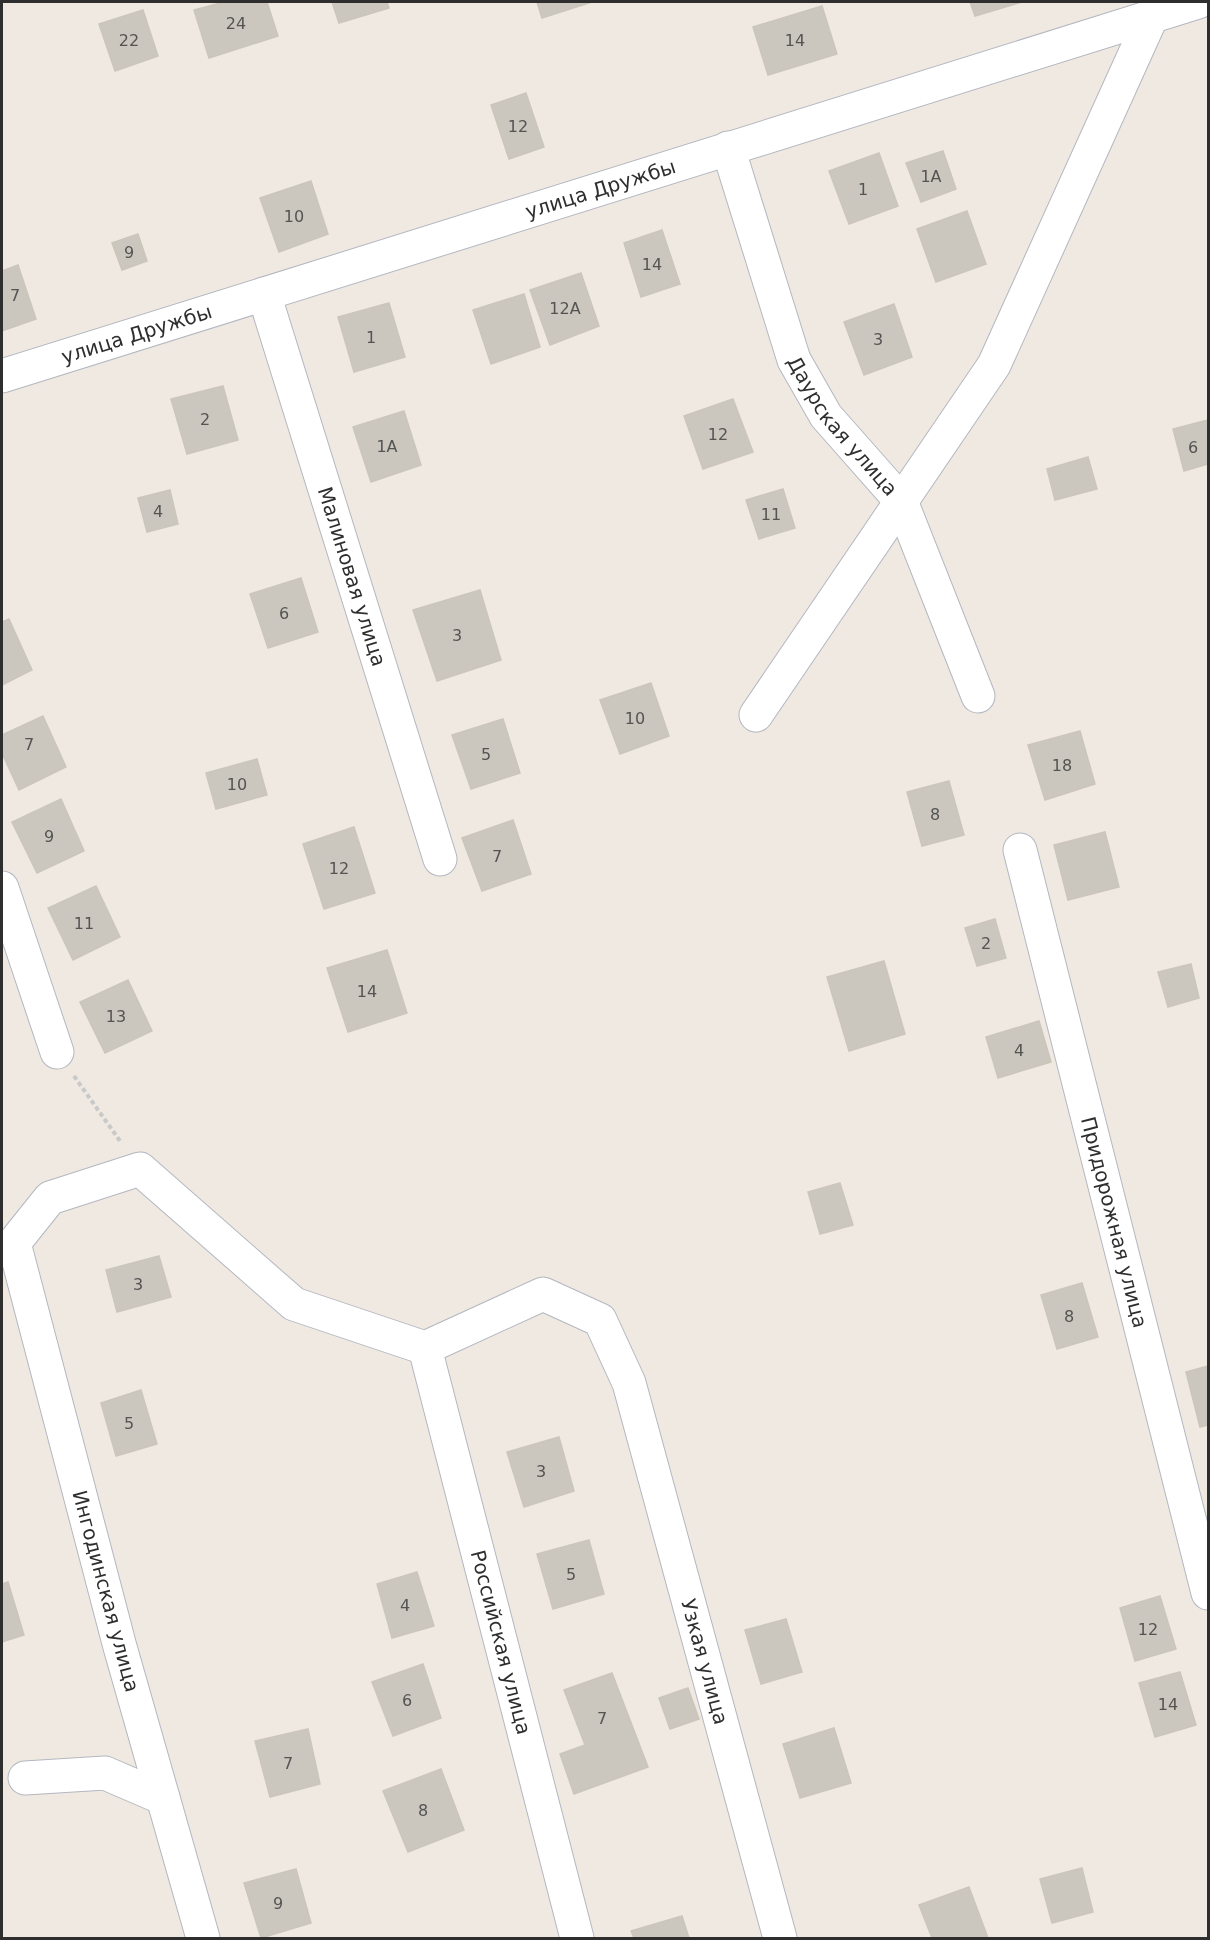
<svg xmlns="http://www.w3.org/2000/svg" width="1210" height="1940" viewBox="0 0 1210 1940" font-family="'DejaVu Sans',sans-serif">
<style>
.building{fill:#cbc7bf;stroke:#cbc5ba;stroke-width:1.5}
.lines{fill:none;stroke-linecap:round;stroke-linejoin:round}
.street-casing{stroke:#b4b7c1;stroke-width:35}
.path{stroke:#c9c9c9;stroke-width:4;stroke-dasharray:4.5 3;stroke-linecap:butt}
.street{stroke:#fff;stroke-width:33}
.labels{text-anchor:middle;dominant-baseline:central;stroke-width:4.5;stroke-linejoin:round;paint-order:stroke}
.number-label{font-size:16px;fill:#555452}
.street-label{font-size:20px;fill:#2e2e2e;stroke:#fff}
</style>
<rect width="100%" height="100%" fill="#efe9e1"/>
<!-- building -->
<g class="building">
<polygon points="224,2 267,2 278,36 209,58 194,10"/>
<polygon points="332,2 387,2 389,8 339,23"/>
<polygon points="537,2 592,2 542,18"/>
<polygon points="970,2 1022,2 975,16"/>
<polygon points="822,6 837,54 768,75 753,27"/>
<polygon points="143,10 158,56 115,71 99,24"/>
<polygon points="526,93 544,147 509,159 491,105"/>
<polygon points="943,151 956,189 921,202 906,163"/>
<polygon points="879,153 898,206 849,224 829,171"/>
<polygon points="311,181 328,234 279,252 260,198"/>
<polygon points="967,211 986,264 936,282 917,229"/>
<polygon points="662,230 680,284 641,297 624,243"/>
<polygon points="138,234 147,261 122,270 112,243"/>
<polygon points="18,265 36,319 2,331 2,271"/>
<polygon points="581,273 599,326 550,345 530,290"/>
<polygon points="524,294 540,347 491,364 473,310"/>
<polygon points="389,303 405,357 354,372 338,317"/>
<polygon points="894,304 912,357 864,375 844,322"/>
<polygon points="223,386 238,440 187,454 171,399"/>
<polygon points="733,399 753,452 703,469 684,416"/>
<polygon points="404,411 421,465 371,482 353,427"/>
<polygon points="1208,420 1208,464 1184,471 1173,429"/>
<polygon points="1088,457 1097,489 1055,500 1047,469"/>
<polygon points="783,489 795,528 759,539 746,500"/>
<polygon points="170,490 178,524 147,532 138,498"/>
<polygon points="301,578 318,632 268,648 250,594"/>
<polygon points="480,590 501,660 437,681 413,610"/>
<polygon points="9,619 32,670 2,685 2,622"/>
<polygon points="651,683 669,736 620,754 600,700"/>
<polygon points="43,716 66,767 19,790 2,753 2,735"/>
<polygon points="503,719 520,773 471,789 452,735"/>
<polygon points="1080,731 1095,784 1045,800 1028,745"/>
<polygon points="257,759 267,795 216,809 206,773"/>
<polygon points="949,781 964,835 922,846 907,792"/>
<polygon points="61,799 84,851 37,873 12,822"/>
<polygon points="513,820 531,874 482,891 462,838"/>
<polygon points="354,827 375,893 324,909 303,844"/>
<polygon points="1105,832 1119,887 1068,900 1054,845"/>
<polygon points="96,886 120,937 73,960 48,908"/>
<polygon points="995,919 1006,958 977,966 965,928"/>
<polygon points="387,950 407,1013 348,1032 327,968"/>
<polygon points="884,961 905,1034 849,1051 827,977"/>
<polygon points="1191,964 1199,998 1168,1007 1158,972"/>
<polygon points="128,980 152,1031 105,1053 80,1002"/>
<polygon points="1039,1021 1051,1062 998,1078 986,1037"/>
<polygon points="840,1183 853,1225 820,1234 808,1192"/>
<polygon points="159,1256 171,1297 117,1312 106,1270"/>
<polygon points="1082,1283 1098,1337 1057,1349 1041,1295"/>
<polygon points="1208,1366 1208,1425 1200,1427 1186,1372"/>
<polygon points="141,1390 157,1444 116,1456 101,1403"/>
<polygon points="559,1437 574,1491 524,1507 507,1452"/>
<polygon points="589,1540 604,1594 553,1609 537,1554"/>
<polygon points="417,1572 434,1626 392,1638 377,1584"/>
<polygon points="8,1582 24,1635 2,1642 2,1584"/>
<polygon points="1160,1596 1176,1649 1135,1661 1120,1608"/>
<polygon points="786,1619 802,1672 761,1684 745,1630"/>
<polygon points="423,1664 441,1718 393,1736 372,1682"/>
<polygon points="1180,1672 1196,1725 1155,1737 1139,1683"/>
<polygon points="612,1673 648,1767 574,1794 560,1754 585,1745 564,1690"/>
<polygon points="688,1688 699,1719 670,1729 659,1698"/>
<polygon points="834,1728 851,1783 800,1798 783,1744"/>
<polygon points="308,1729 320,1784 270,1797 255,1741"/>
<polygon points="441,1769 464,1830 408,1852 383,1791"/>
<polygon points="1082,1868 1093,1912 1052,1923 1040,1879"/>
<polygon points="296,1869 311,1923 261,1938 244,1883"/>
<polygon points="969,1887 988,1938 932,1938 919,1905"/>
<polygon points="682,1916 689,1938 634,1938 631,1931"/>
</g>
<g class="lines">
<defs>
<g id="street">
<path id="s1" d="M728,148L794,360L826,416L901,501L978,696"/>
<path id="s2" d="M264,294L440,859"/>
<path id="s3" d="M2,376L1198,2"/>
<polyline points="756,715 994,365 1152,16"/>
<path id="s4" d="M1020,850L1208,1593"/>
<polyline points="2,888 57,1052"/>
<path id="s5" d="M425,1348L577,1938"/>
<polyline points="25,1778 105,1773 163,1798"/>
<path id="s6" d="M203,1938L120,1647L14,1243L50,1198L140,1169L294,1304L425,1348L543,1294L600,1320L629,1383L780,1938"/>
</g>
</defs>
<!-- street casing -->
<use href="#street" class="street-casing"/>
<!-- path -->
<polyline class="path" points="74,1076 120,1141"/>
<!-- street -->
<use href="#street" class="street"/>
</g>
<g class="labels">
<!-- number labels -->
<g class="number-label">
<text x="236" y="23">24</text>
<text x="129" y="40">22</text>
<text x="795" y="40">14</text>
<text x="518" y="126">12</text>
<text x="931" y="176">1А</text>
<text x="863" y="189">1</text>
<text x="294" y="216">10</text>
<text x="129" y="252">9</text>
<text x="652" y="264">14</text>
<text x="15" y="295">7</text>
<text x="565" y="308">12А</text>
<text x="371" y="337">1</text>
<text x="878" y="339">3</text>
<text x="205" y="419">2</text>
<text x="718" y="434">12</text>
<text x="387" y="446">1А</text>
<text x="1193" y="447">6</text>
<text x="158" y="511">4</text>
<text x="771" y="514">11</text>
<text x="284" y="613">6</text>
<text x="457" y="635">3</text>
<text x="635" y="718">10</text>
<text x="29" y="744">7</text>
<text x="486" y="754">5</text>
<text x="1062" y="765">18</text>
<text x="237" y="784">10</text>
<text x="935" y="814">8</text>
<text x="49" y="836">9</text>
<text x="497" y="856">7</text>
<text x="339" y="868">12</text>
<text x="84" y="923">11</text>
<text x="986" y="943">2</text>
<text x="367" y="991">14</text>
<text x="116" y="1016">13</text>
<text x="1019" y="1050">4</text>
<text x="138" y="1284">3</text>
<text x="1069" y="1316">8</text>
<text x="129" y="1423">5</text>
<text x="541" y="1471">3</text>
<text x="571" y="1574">5</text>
<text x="405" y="1605">4</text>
<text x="1148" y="1629">12</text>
<text x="407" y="1700">6</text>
<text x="1168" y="1704">14</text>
<text x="602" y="1718">7</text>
<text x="288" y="1763">7</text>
<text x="423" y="1810">8</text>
<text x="278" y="1903">9</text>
</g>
<!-- street labels -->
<g class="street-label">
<text stroke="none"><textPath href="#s3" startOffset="627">улица Дружбы</textPath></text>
<text stroke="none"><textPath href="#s3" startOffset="141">улица Дружбы</textPath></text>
<text stroke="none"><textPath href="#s1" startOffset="304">Даурская улица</textPath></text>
<text stroke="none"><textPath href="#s2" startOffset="296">Малиновая улица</textPath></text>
<text stroke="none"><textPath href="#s4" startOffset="384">Придорожная улица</textPath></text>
<text transform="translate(106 1591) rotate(75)">Ингодинская улица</text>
<text stroke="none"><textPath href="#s5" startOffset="304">Российская улица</textPath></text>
<text stroke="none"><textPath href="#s6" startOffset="1766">Узкая улица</textPath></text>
</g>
</g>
<!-- border -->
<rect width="1210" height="1940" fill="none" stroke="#2e2e2e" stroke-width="6"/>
</svg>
